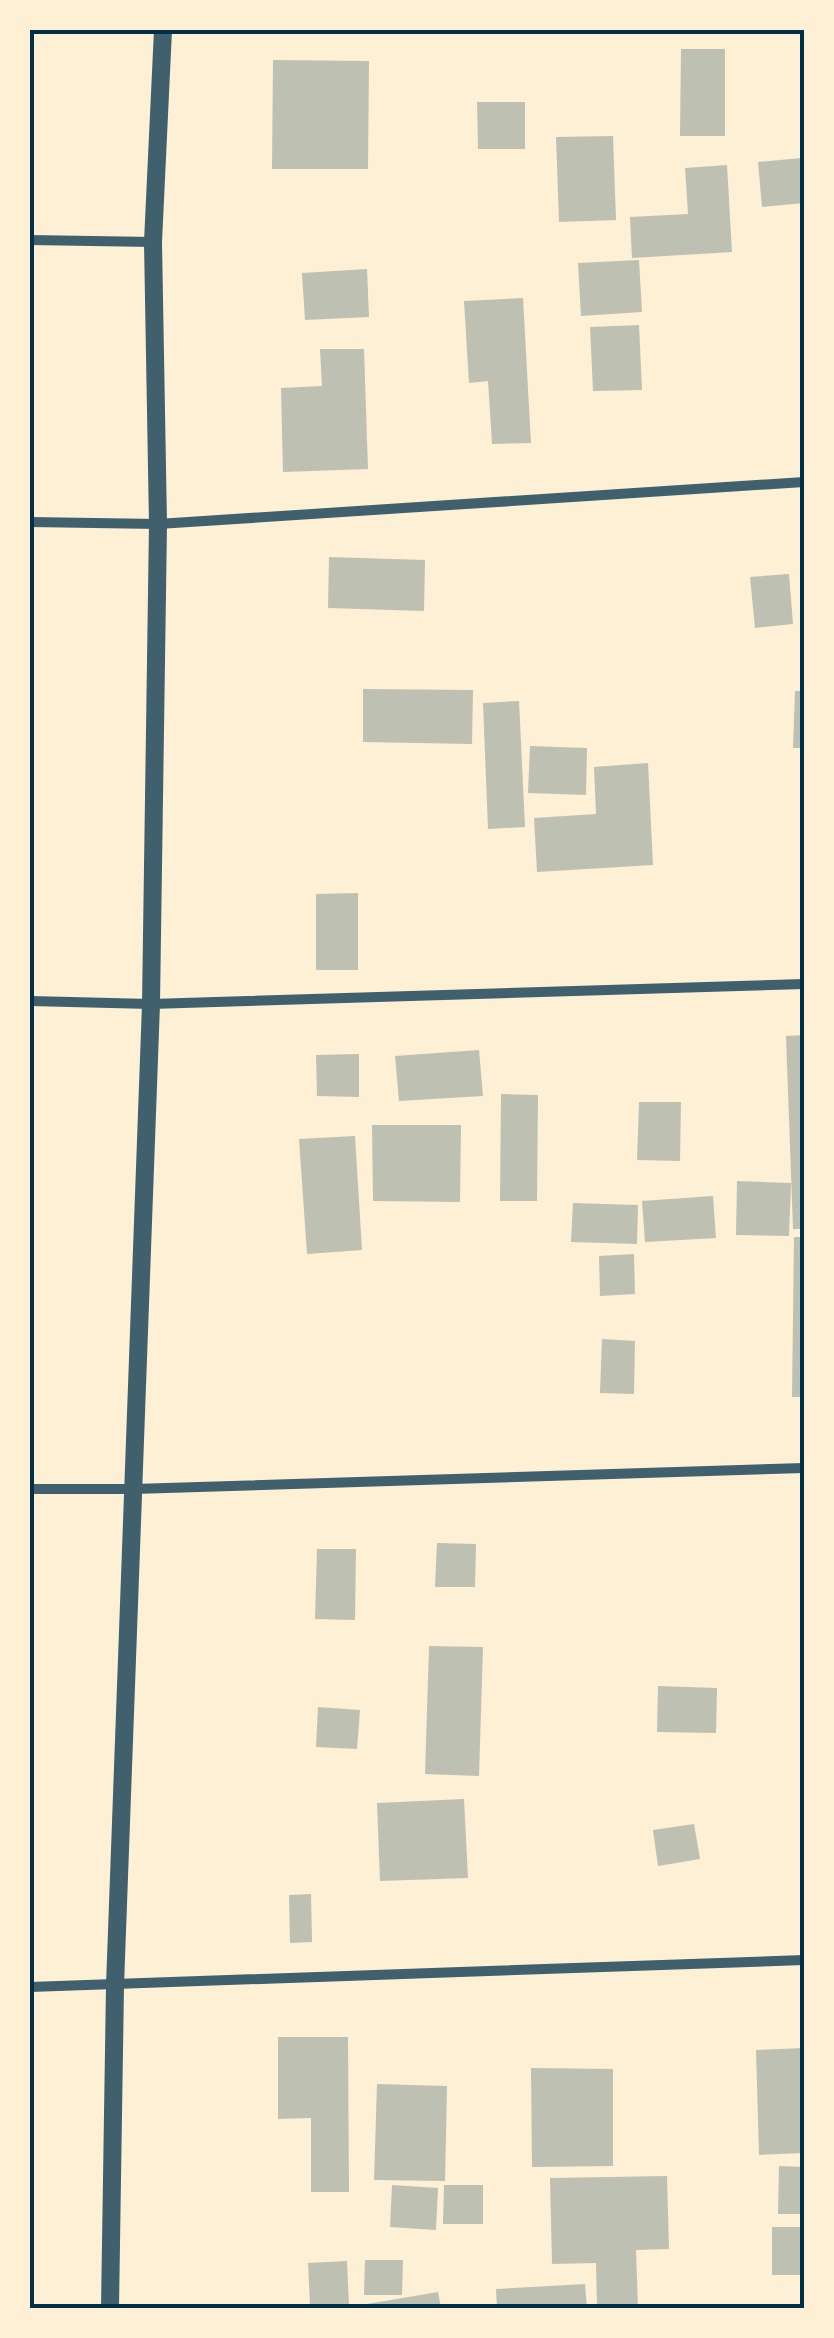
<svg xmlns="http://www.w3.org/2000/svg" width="834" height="2338" viewBox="0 0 834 2338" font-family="'PT Serif',serif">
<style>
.building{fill:#bec0b2}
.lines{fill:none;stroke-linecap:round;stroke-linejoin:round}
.minor{stroke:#3f606c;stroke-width:10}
.tertiary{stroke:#3f606c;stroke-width:18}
.neatline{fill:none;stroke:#003049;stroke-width:4}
</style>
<rect width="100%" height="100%" fill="#fdf0d5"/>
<!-- building -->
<g class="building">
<polygon points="681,49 725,49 725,136 680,136"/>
<polygon points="273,60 369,61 368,169 272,169"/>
<polygon points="477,102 525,102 525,149 478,149"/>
<polygon points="613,136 616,220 559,222 556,137"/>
<polygon points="801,158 804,203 762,207 758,162"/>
<polygon points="727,165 732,252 632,258 630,217 688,214 685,168"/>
<polygon points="639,260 642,312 581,316 578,263"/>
<polygon points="367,269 369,317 305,320 302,273"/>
<polygon points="523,298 531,443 492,444 488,381 469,383 464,301"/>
<polygon points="639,325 642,390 593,391 590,327"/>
<polygon points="320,349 364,349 368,469 283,472 281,388 322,386"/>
<polygon points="329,557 425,560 424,611 328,608"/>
<polygon points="789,574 793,624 755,628 750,577"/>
<polygon points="363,689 473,690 472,744 363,742"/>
<polygon points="795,691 804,691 804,748 793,748"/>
<polygon points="519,701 525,827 488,829 483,703"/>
<polygon points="530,746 587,748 586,795 528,793"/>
<polygon points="648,763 653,865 537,872 534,818 596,814 594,767"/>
<polygon points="358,893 358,970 316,970 316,894"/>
<polygon points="804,1035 804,1229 793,1229 786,1036"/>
<polygon points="479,1050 483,1096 399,1101 395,1056"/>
<polygon points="359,1054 359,1097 317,1096 316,1055"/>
<polygon points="501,1094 538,1095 537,1201 500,1201"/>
<polygon points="639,1102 681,1102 680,1161 637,1160"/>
<polygon points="372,1125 461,1125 460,1202 373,1201"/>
<polygon points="355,1136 362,1250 307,1254 299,1139"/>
<polygon points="737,1181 791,1183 789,1236 736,1235"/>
<polygon points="713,1196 716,1238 645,1242 642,1201"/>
<polygon points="573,1203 638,1205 637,1244 571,1242"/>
<polygon points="794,1237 804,1237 804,1397 792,1397"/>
<polygon points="634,1254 635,1294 600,1296 599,1256"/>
<polygon points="602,1339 635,1341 634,1394 600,1393"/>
<polygon points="437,1543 476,1544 475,1587 435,1587"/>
<polygon points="317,1549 356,1549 355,1620 315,1619"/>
<polygon points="429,1646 483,1647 479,1776 425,1774"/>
<polygon points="658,1686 717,1688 716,1733 657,1732"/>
<polygon points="318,1707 360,1710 357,1749 316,1747"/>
<polygon points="464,1799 468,1878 380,1881 377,1803"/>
<polygon points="694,1824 700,1859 658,1866 653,1830"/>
<polygon points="311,1894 312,1942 290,1943 289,1895"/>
<polygon points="278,2037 348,2037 349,2192 311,2192 311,2118 278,2119"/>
<polygon points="804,2048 804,2153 759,2155 756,2050"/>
<polygon points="531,2068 613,2069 613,2166 532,2167"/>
<polygon points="377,2084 447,2086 445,2181 374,2180"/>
<polygon points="779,2166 804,2167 804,2214 778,2214"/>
<polygon points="667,2176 669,2249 636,2250 638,2308 597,2308 596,2263 552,2264 550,2178"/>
<polygon points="392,2185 438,2188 436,2230 390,2227"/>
<polygon points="444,2185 483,2185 483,2224 443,2224"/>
<rect x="772" y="2227" width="32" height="48"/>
<polygon points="365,2260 403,2260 402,2295 364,2295"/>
<polygon points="347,2261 349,2305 310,2305 308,2263"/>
<polygon points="585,2284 587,2308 497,2308 496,2289"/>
<polygon points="438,2292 441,2308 367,2308 367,2304"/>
</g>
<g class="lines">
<!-- minor -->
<g class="minor">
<polyline points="30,240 153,242"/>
<polyline points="30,522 158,524 804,482"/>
<polyline points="30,1001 151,1004 804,984"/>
<polyline points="30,1489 134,1489 804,1468"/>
<polyline points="30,1987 804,1960"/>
</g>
<!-- tertiary -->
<polyline class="tertiary" points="110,2308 115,1986 151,1004 158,524 153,242 163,30"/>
</g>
<!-- border -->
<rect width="834" height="2338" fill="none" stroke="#fdf0d5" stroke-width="65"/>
<rect x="32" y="32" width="770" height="2274" class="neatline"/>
</svg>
